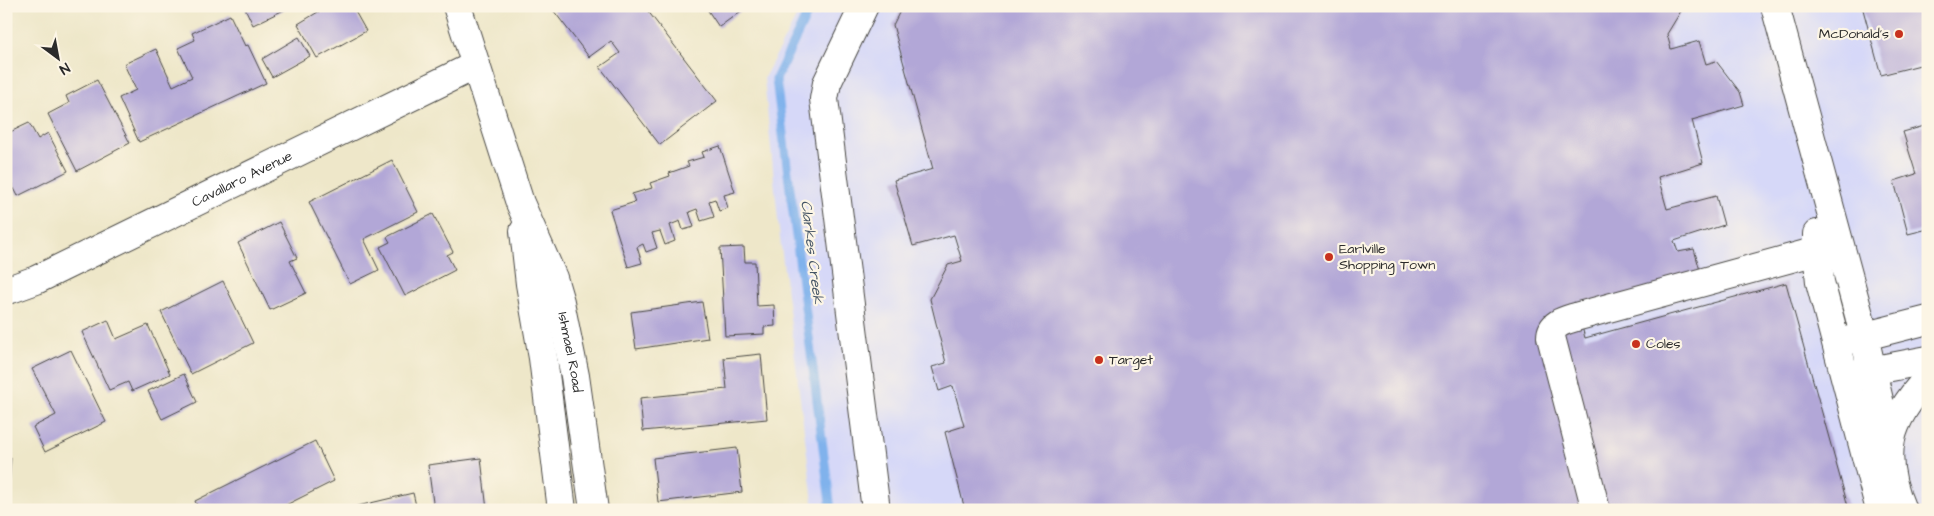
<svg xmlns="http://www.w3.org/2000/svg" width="1934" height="516" viewBox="0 0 1934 516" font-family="'Architects Daughter',sans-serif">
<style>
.built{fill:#d6d8f8}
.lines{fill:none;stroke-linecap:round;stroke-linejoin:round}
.stream{stroke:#80b2ec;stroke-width:9}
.building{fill:#b2a7d7}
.minor-casing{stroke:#484743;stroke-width:30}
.minor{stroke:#fff;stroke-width:28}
.poi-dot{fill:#c8321e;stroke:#fcf5e5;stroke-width:2}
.labels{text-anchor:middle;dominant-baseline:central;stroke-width:4.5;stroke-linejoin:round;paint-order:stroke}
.poi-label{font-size:14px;fill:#2b2b2b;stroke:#fcf5e5;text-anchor:start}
.street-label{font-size:14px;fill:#2b2b2b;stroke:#fcf5e5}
.water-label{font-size:15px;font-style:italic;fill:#445465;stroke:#fcf5e5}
</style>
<rect width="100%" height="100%" fill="#fcf5e5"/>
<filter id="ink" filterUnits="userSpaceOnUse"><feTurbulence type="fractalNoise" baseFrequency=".02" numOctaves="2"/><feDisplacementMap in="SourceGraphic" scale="10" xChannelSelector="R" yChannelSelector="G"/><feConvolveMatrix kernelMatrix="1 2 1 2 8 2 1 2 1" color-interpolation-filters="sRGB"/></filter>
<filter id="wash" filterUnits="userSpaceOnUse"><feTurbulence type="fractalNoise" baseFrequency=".0096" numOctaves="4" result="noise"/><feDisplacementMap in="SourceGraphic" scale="20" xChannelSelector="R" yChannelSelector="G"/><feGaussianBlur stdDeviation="1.12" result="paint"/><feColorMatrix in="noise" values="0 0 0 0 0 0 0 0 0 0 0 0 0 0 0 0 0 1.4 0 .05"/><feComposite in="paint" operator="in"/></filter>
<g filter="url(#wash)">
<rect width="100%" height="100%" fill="#eee7c9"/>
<!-- built -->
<polygon class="built" points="802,6 1928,6 1928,510 814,510 779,230 764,78"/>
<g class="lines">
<!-- stream -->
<polyline class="stream" points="811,6 776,79 831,510"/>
</g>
<g id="blocks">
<!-- building -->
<g class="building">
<polygon points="244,6 292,6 253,25"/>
<polygon points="328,6 352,6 366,31 317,58 298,24"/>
<polygon points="550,6 644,6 717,101 660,145 600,67 620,53 611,41 589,57"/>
<polygon points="705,6 748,6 719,27"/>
<polygon points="909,6 1684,6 1667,34 1671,49 1699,41 1706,64 1716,61 1740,92 1744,105 1692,120 1703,163 1658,177 1667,209 1716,196 1724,225 1674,241 1678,252 1694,249 1701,274 1577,308 1585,338 1786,283 1849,510 965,510 945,432 964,426 953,386 939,391 932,367 946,363 930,299 948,265 962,261 954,235 913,246 894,180 933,169 893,25 901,9"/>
<polygon points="1862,6 1928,6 1928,63 1881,75"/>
<polygon points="230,15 245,46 248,45 266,83 139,142 119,98 136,90 124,64 156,49 173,86 192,77 178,48 195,40 192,33"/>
<polygon points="299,37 310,56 272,77 262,59"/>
<polygon points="97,80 130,143 77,171 48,114 69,103 66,96"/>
<polygon points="29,123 38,139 48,133 68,171 18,196 6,173 6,134"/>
<polygon points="1928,125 1928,229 1908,234 1894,181 1916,174 1903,132"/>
<polygon points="720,146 735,192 724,195 728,208 719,211 715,199 709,201 714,217 701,221 697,209 689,212 694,227 683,230 680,221 670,225 675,241 665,245 660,231 652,233 657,248 646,252 643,244 637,247 642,263 628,267 610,210 635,202 632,194 652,188 650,183 670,176 669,173 689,166 687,162 704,157 702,152"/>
<polygon points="392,160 418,212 364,239 379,270 350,284 309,202"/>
<polygon points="433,214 453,252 447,255 455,270 405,296 380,247 390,242 387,237"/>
<polygon points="279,222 297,258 290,261 306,293 270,310 238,243"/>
<polygon points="744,247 745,262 755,262 757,306 774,305 775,326 764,327 764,334 725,336 720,248"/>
<polygon points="223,281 253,343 191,374 161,312"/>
<polygon points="702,302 708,338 636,349 631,312"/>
<polygon points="108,320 116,339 148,325 170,374 132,391 128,382 109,390 82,332"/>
<polygon points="71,350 106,422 45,452 33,427 56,415 32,369"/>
<polygon points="761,354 767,419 643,431 640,398 727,389 724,358"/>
<polygon points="184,374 197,402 162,419 148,391"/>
<polygon points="315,441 334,481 276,510 199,510 195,501"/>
<polygon points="737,448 742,492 658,502 653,458"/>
<polygon points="6,458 11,458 9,488 6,487"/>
<polygon points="481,458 487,510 434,510 428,465"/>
<polygon points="413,493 417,510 345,510 345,509"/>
</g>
</g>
</g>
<g filter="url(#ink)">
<use href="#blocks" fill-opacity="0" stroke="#484743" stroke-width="1"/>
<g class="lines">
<defs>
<g id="minor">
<path id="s1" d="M457,6L520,203L553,278L560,302L575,376L594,510"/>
<polyline points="864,6 827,83 824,99 876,510"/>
<polyline points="1775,6 1859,315 1889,443"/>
<polyline points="524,231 530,284 543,358 562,510"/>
<polyline points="1817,234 1817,251 1820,282 1880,510"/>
<path id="s2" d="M6,289H11L36,280L476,65"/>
<polyline points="1846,341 1928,320"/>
<polyline points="1854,374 1928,360"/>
<path d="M1596,510L1551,337C1551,322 1567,320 1579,316L1817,251"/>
<path d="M1902,510C1878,454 1888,421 1928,378"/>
</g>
</defs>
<!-- minor casing -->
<use href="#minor" class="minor-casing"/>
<!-- minor -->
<use href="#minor" class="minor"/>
</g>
</g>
<!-- markers -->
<g class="poi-dot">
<circle cx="1899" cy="34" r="5"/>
<circle cx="1329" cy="257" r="5"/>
<circle cx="1636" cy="344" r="5"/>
<circle cx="1099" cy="360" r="5"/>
</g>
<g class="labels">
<!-- poi labels -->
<g class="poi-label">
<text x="1889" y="34" text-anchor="end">McDonald's</text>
<text x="1339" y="249">Earlville<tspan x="1339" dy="16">Shopping Town</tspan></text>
<text x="1646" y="344">Coles</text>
<text x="1109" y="360">Target</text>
</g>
<!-- street labels -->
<g class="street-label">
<text stroke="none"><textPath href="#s2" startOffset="261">Cavallaro Avenue</textPath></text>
<text stroke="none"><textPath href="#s1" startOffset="365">Ishmael Road</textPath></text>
</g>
<!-- water labels -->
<g class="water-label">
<text transform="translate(812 252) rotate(83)">Clarkes Creek</text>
</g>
</g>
<!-- margin -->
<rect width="1934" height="516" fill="none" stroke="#fcf5e5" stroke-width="25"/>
<!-- north arrow -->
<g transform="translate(58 58) rotate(148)" stroke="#fcf5e5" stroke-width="4" paint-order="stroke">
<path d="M0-4L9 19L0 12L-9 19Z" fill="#2b2b2b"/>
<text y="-8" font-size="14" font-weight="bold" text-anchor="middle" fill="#2b2b2b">N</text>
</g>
</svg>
